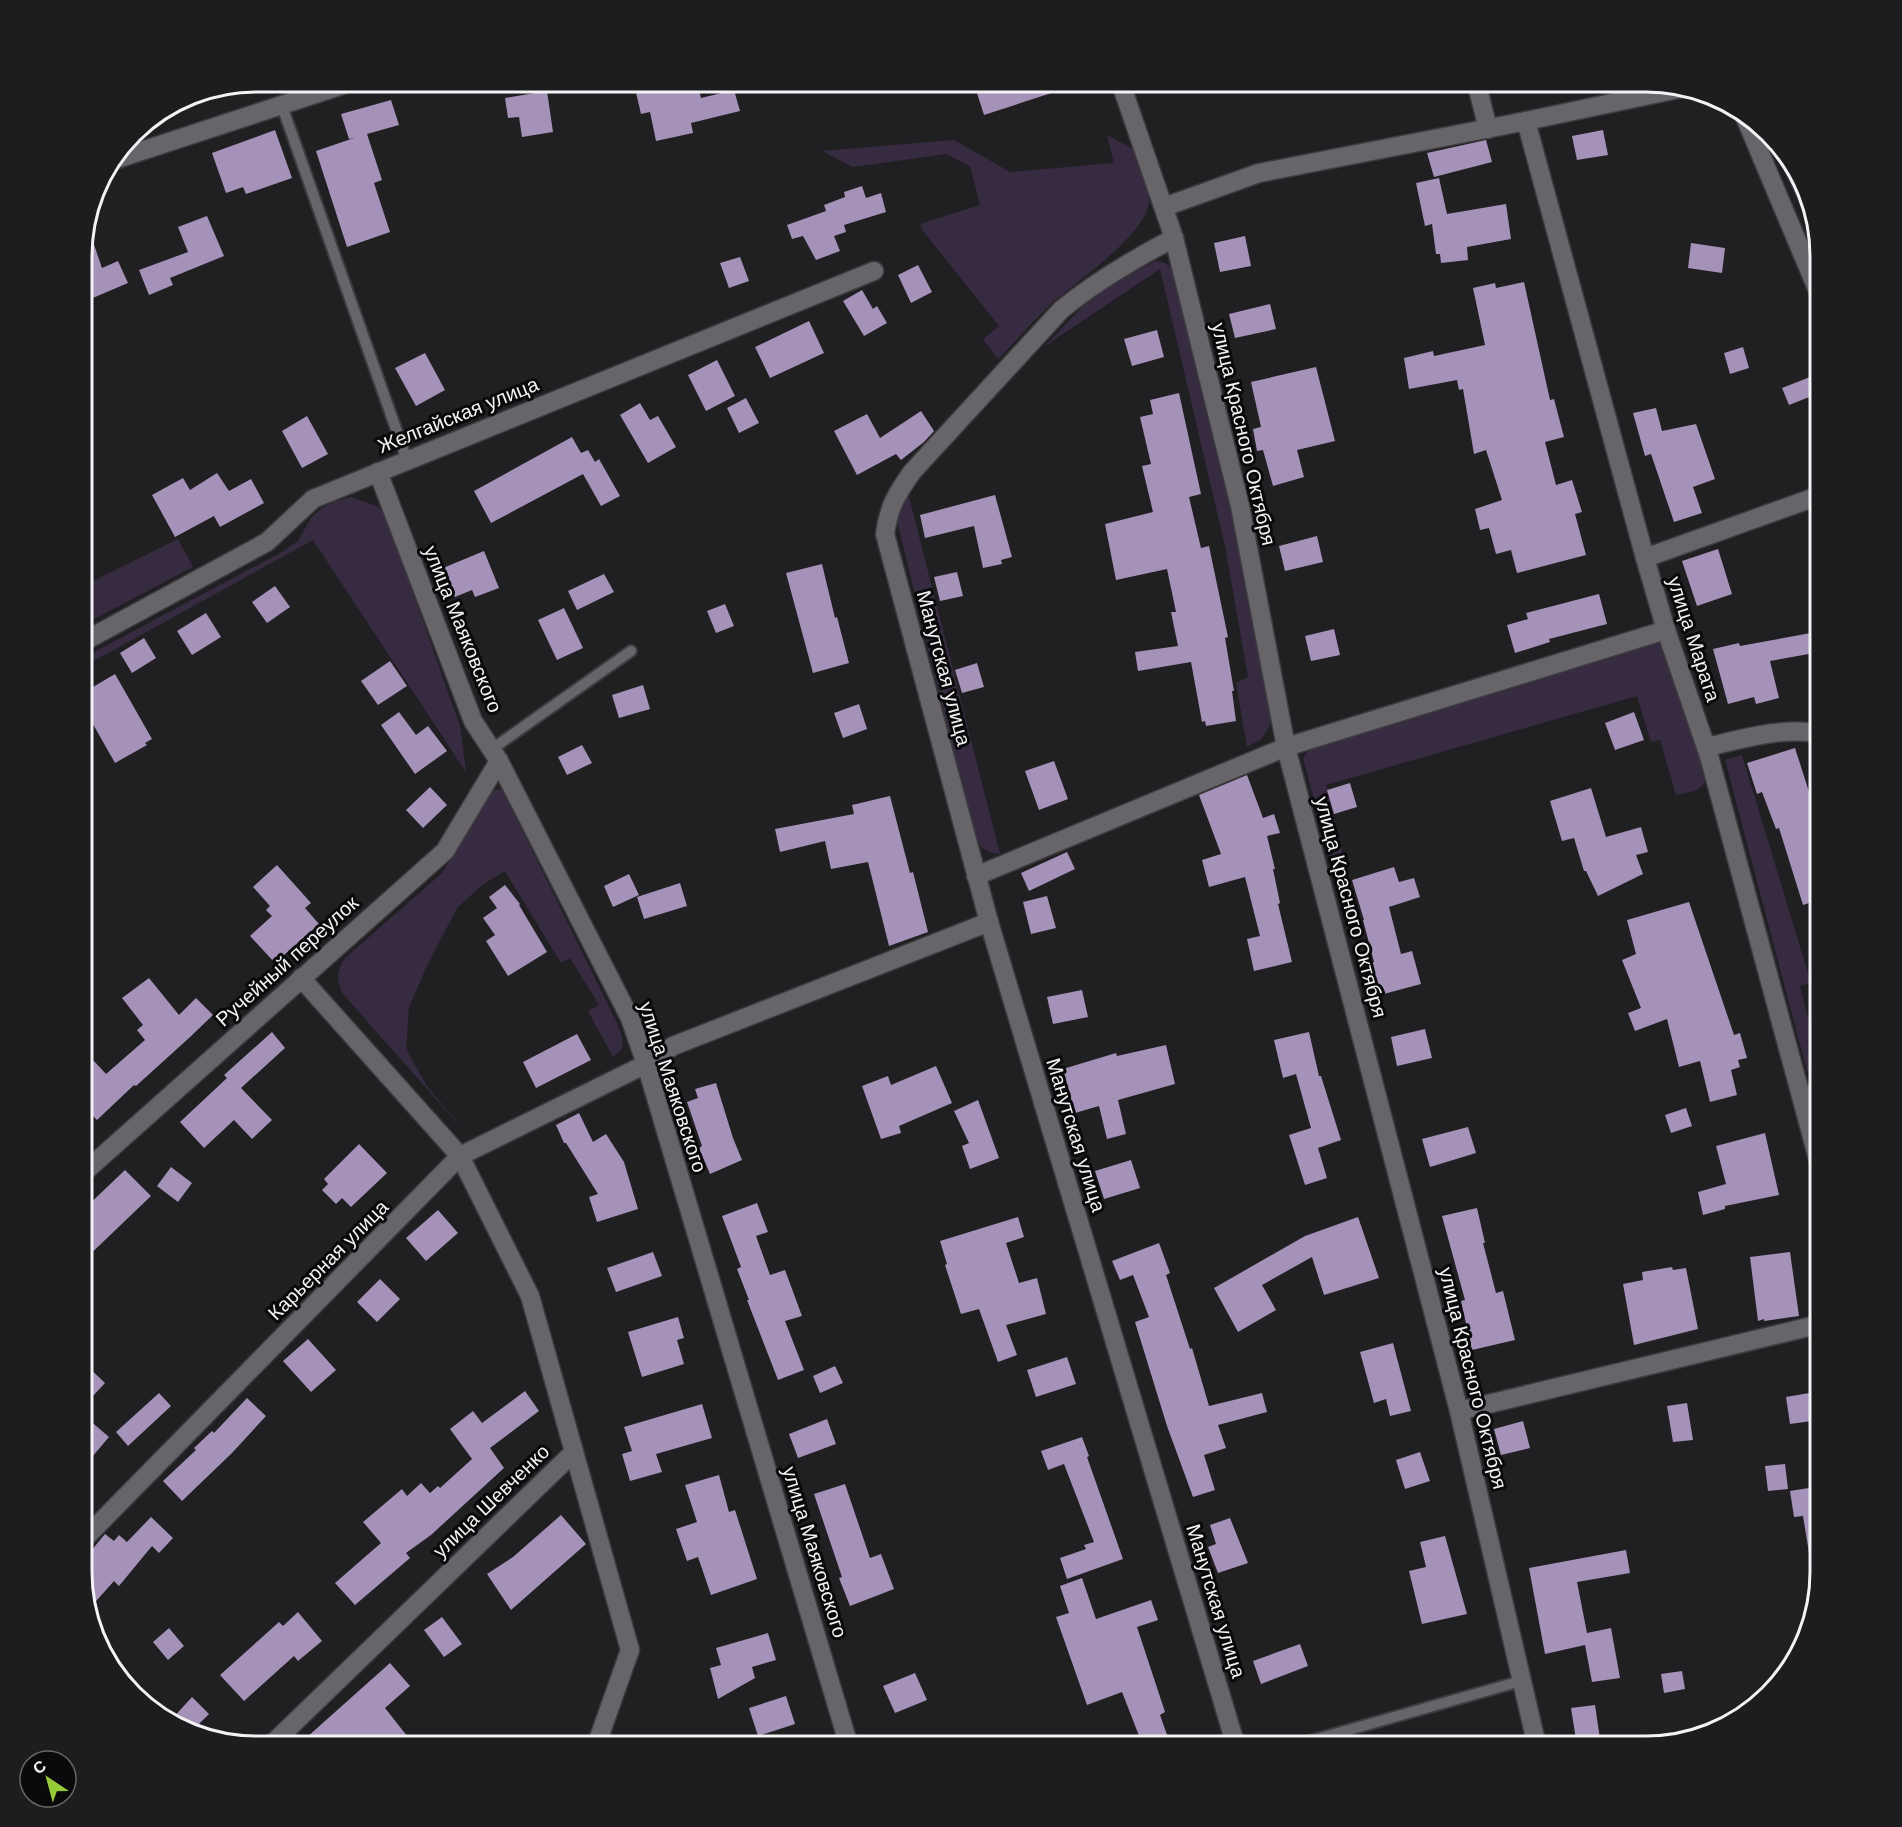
<svg xmlns="http://www.w3.org/2000/svg" width="1902" height="1827" viewBox="0 0 1902 1827" font-family="Arial,sans-serif">
<style>
.green{fill:#372b42}
.building{fill:#a592b9}
.lines{fill:none;stroke-linecap:round;stroke-linejoin:round}
.service-casing{stroke:#3d3c3f;stroke-width:14}
.minor-casing{stroke:#3d3c3f;stroke-width:21}
.secondary-casing{stroke:#3d3c3f;stroke-width:21}
.service{stroke:#676569;stroke-width:10}
.minor{stroke:#676569;stroke-width:18}
.secondary{stroke:#676569;stroke-width:18}
.labels{text-anchor:middle;dominant-baseline:central;stroke-width:6;stroke-linejoin:round;paint-order:stroke}
.street-label{font-size:20px;fill:#f3f2f5;stroke:#0a090b}
.rim{fill:none;stroke:#f3f2f5;stroke-width:3}
</style>
<rect width="100%" height="100%" fill="#201f22"/>
<!-- green -->
<g class="green">
<polygon points="1765,131 1777,140 1808,189 1818,243"/>
<path d="M1107,135L1140,153C1145,171 1153,189 1148,207C1138,241 1076,281 1049,306C1031,323 1015,342 998,359L983,339L999,326L923,231L920,224L980,205L970,166L946,154L853,167L822,151L954,140L1010,172L1114,163Z"/>
<path d="M1155,261C1164,261 1170,265 1176,273L1212,418L1274,717L1262,739L1247,747L1236,683L1248,677L1225,546L1160,269L1045,346L1082,307L1112,285Z"/>
<path d="M908,493L1000,854C986,853 980,848 974,835L897,521L896,514Z"/>
<polygon points="351,497 379,507 387,519 460,726 466,772 313,540 81,668 81,659 282,552 298,541 311,518 322,508 336,501"/>
<polygon points="178,539 193,567 81,626 81,587"/>
<path d="M1650,642L1660,644L1666,650L1707,772C1705,792 1693,791 1676,795L1660,740L1651,742L1637,696L1326,785L1348,876L1335,879L1303,758L1309,750L1317,744Z"/>
<polygon points="1742,755 1811,983 1800,986 1821,1069 1807,1071 1725,760"/>
<path d="M502,789L617,1023L622,1036L623,1048L613,1057L588,1011L599,1005L570,958L561,963L505,871L482,885L457,908L427,966L409,1007L406,1049L427,1086L466,1133L343,994C336,979 336,972 345,958L442,873L490,794L493,790Z"/>
</g>
<!-- building -->
<g class="building">
<polygon points="647,81 697,81 701,98 734,90 740,111 691,123 693,133 656,141 650,112 641,114 634,84"/>
<polygon points="995,81 1075,81 1076,85 984,115 975,87"/>
<polygon points="547,91 553,132 522,137 519,117 508,118 505,98"/>
<polygon points="391,100 399,125 367,134 382,180 374,183 390,232 347,247 316,151 354,138 349,139 341,114"/>
<polygon points="275,130 292,178 246,194 243,187 226,193 212,153"/>
<polygon points="1603,130 1608,155 1577,160 1572,136"/>
<polygon points="1486,140 1492,162 1434,177 1427,153"/>
<polygon points="1439,178 1447,214 1506,204 1511,239 1467,247 1468,260 1441,263 1440,254 1436,254 1432,224 1425,226 1416,183"/>
<polygon points="862,186 866,198 881,193 886,212 844,225 846,232 834,236 840,251 816,260 803,236 792,239 787,225 826,211 824,205 845,197 844,192"/>
<polygon points="207,216 224,256 170,278 173,285 149,295 139,270 188,252 178,227"/>
<polygon points="87,224 102,268 118,261 128,283 81,303 81,244"/>
<polygon points="1245,236 1251,266 1220,272 1214,243"/>
<polygon points="1691,243 1725,248 1722,273 1688,268"/>
<polygon points="740,257 749,281 729,288 720,263"/>
<polygon points="918,265 932,292 911,303 898,275"/>
<polygon points="1524,282 1550,400 1554,399 1564,437 1545,442 1556,485 1572,480 1582,512 1575,514 1586,555 1517,573 1511,550 1496,554 1489,528 1480,530 1475,509 1502,500 1486,450 1474,454 1463,389 1459,390 1457,380 1409,389 1404,358 1433,351 1434,356 1485,345 1473,288 1495,283 1496,288"/>
<polygon points="862,290 873,309 877,306 887,323 864,336 843,301"/>
<polygon points="1270,304 1276,329 1235,338 1229,314"/>
<polygon points="809,321 824,353 770,378 755,347"/>
<polygon points="1157,330 1164,357 1132,366 1124,339"/>
<polygon points="1743,347 1749,368 1730,374 1724,353"/>
<polygon points="425,353 445,390 416,406 395,368"/>
<polygon points="717,360 735,396 706,411 688,375"/>
<polygon points="1316,367 1335,441 1297,450 1304,477 1273,486 1263,450 1257,451 1253,429 1261,427 1251,382"/>
<polygon points="1810,377 1817,394 1789,405 1782,388"/>
<polygon points="1179,393 1201,494 1189,497 1201,548 1209,546 1228,637 1225,638 1234,691 1232,691 1236,721 1206,726 1205,721 1202,722 1191,662 1138,671 1135,652 1178,646 1171,612 1176,612 1167,569 1116,580 1105,524 1153,512 1142,466 1151,464 1140,417 1153,414 1150,400"/>
<polygon points="746,398 759,423 739,433 727,408"/>
<polygon points="640,403 650,420 658,416 676,447 648,463 620,415"/>
<polygon points="1656,408 1662,431 1696,424 1715,479 1693,487 1702,513 1674,522 1651,454 1645,456 1633,413"/>
<polygon points="921,411 934,431 924,442 901,460 896,454 857,475 834,431 867,414 880,438"/>
<polygon points="307,416 328,454 302,468 282,431"/>
<polygon points="572,437 581,453 588,450 595,462 599,459 620,496 601,506 583,474 491,523 474,491"/>
<polygon points="217,473 229,491 251,479 264,503 220,527 214,516 175,537 152,495 183,478 190,490"/>
<polygon points="995,495 1012,557 1001,560 1002,564 983,568 974,526 925,538 920,515"/>
<polygon points="1317,536 1323,562 1285,571 1279,546"/>
<polygon points="1718,549 1732,594 1697,606 1682,561"/>
<polygon points="484,551 499,588 475,597 472,590 455,597 443,568"/>
<polygon points="822,564 835,618 837,617 849,663 813,673 786,573"/>
<polygon points="957,572 963,596 940,601 934,577"/>
<polygon points="604,574 614,592 577,610 568,591"/>
<polygon points="275,586 290,607 267,623 252,602"/>
<polygon points="1599,594 1607,624 1549,639 1550,642 1515,653 1507,625 1528,619 1526,613"/>
<polygon points="725,604 734,626 716,633 707,611"/>
<polygon points="564,608 583,648 557,660 538,620"/>
<polygon points="206,613 221,637 192,655 177,631"/>
<polygon points="1334,629 1340,655 1311,661 1305,636"/>
<polygon points="1816,632 1820,652 1770,661 1779,698 1756,704 1754,697 1728,704 1713,649 1739,643 1740,646"/>
<polygon points="144,638 156,658 132,673 120,653"/>
<polygon points="390,661 407,686 378,705 361,681"/>
<polygon points="977,663 984,687 962,693 955,670"/>
<polygon points="115,674 152,739 145,743 147,745 115,763 81,703 81,694"/>
<polygon points="643,685 650,709 619,718 612,695"/>
<polygon points="859,704 867,729 843,738 834,713"/>
<polygon points="399,712 416,735 428,726 447,751 415,774 381,725"/>
<polygon points="1634,712 1644,740 1615,750 1605,723"/>
<polygon points="582,745 592,763 567,775 558,757"/>
<polygon points="1795,748 1811,798 1821,795 1821,861 1813,864 1821,887 1821,899 1803,905 1779,828 1776,829 1762,792 1757,794 1747,763"/>
<polygon points="1054,761 1068,799 1039,810 1025,771"/>
<polygon points="1247,775 1263,818 1274,814 1280,833 1267,836 1275,869 1273,869 1280,903 1278,904 1292,962 1254,971 1247,939 1260,936 1245,877 1209,887 1202,860 1221,854 1199,795"/>
<polygon points="1350,783 1357,807 1334,814 1327,790"/>
<polygon points="430,787 447,805 423,828 406,810"/>
<polygon points="1591,788 1606,837 1641,827 1648,852 1636,855 1643,874 1598,896 1586,871 1584,871 1574,838 1562,841 1550,801"/>
<polygon points="890,796 910,873 913,872 928,932 889,946 868,862 831,869 825,841 780,852 775,829 854,814 852,805"/>
<polygon points="1067,852 1075,869 1029,891 1021,873"/>
<polygon points="277,865 311,903 305,908 319,924 275,963 250,936 272,916 266,910 270,906 253,887"/>
<polygon points="1394,867 1399,882 1414,878 1420,897 1389,907 1401,954 1412,951 1421,984 1380,995 1371,963 1374,962 1363,920 1364,920 1352,880"/>
<polygon points="629,874 639,895 613,907 604,886"/>
<polygon points="680,883 687,906 644,919 637,897"/>
<polygon points="505,885 520,904 519,905 547,952 508,976 486,941 495,935 483,918 497,908 489,897"/>
<polygon points="1047,896 1056,928 1031,934 1023,902"/>
<polygon points="1689,902 1734,1035 1740,1033 1747,1058 1738,1060 1740,1067 1731,1070 1737,1095 1710,1102 1700,1061 1679,1067 1667,1019 1635,1031 1628,1013 1641,1008 1622,960 1636,954 1627,920"/>
<polygon points="149,978 179,1015 196,998 213,1015 189,1038 136,1086 134,1085 97,1120 81,1104 81,1074 94,1061 106,1074 145,1040 137,1030 143,1025 122,998"/>
<polygon points="1082,990 1088,1017 1053,1024 1047,997"/>
<polygon points="1425,1029 1432,1058 1397,1066 1391,1037"/>
<polygon points="272,1032 285,1048 241,1088 272,1120 252,1139 234,1120 204,1148 180,1122 227,1078 224,1075"/>
<polygon points="1309,1032 1319,1076 1321,1076 1341,1140 1318,1148 1327,1178 1305,1185 1289,1135 1311,1128 1296,1074 1283,1078 1274,1040"/>
<polygon points="577,1034 591,1060 536,1088 523,1062"/>
<polygon points="1166,1045 1175,1084 1118,1100 1126,1134 1107,1139 1099,1106 1075,1113 1063,1069 1116,1053 1117,1056"/>
<polygon points="936,1066 952,1103 899,1126 901,1133 881,1139 862,1086 888,1076 891,1085"/>
<polygon points="716,1083 733,1138 742,1160 710,1174 699,1148 702,1146 687,1102 698,1098 695,1089"/>
<polygon points="978,1100 999,1158 970,1169 962,1146 969,1143 954,1111"/>
<polygon points="1686,1108 1692,1126 1671,1133 1665,1115"/>
<polygon points="579,1113 593,1142 606,1134 624,1162 638,1209 597,1222 589,1197 598,1194 566,1143 564,1143 556,1125"/>
<polygon points="1468,1127 1476,1153 1430,1167 1422,1139"/>
<polygon points="1765,1133 1779,1195 1725,1206 1725,1209 1703,1215 1698,1192 1726,1184 1716,1146"/>
<polygon points="359,1144 387,1173 351,1207 342,1198 336,1204 322,1190 328,1184 324,1179"/>
<polygon points="1131,1160 1140,1188 1104,1199 1095,1171"/>
<polygon points="171,1167 192,1183 178,1202 157,1186"/>
<polygon points="125,1170 151,1196 81,1263 81,1212"/>
<polygon points="757,1203 768,1232 756,1236 770,1275 785,1270 802,1316 785,1321 804,1370 778,1380 747,1300 749,1300 737,1269 741,1267 722,1216"/>
<polygon points="1477,1208 1485,1243 1483,1243 1496,1293 1503,1291 1515,1340 1472,1350 1461,1301 1465,1300 1442,1216"/>
<polygon points="438,1210 458,1233 426,1261 406,1238"/>
<polygon points="1018,1217 1024,1237 1006,1243 1019,1283 1037,1278 1046,1314 1006,1325 1017,1355 998,1362 979,1309 961,1314 945,1265 947,1264 940,1241"/>
<polygon points="1358,1217 1379,1278 1324,1295 1312,1257 1262,1285 1276,1310 1238,1332 1214,1288 1305,1236"/>
<polygon points="1159,1243 1170,1273 1166,1275 1190,1349 1192,1348 1209,1406 1262,1393 1267,1412 1218,1425 1226,1448 1204,1455 1215,1490 1193,1497 1167,1426 1135,1322 1149,1317 1133,1275 1120,1280 1112,1261"/>
<polygon points="653,1252 662,1276 616,1292 607,1268"/>
<polygon points="1790,1252 1799,1316 1764,1321 1764,1319 1758,1321 1750,1257"/>
<polygon points="1672,1267 1673,1270 1686,1268 1698,1329 1634,1345 1623,1284 1643,1280 1642,1272"/>
<polygon points="380,1279 400,1299 377,1322 357,1302"/>
<polygon points="678,1317 684,1338 677,1340 684,1364 642,1377 628,1332"/>
<polygon points="308,1339 336,1370 311,1392 283,1361"/>
<polygon points="1393,1343 1411,1411 1390,1416 1386,1399 1374,1403 1360,1352"/>
<polygon points="1067,1357 1076,1384 1036,1397 1027,1370"/>
<polygon points="81,1360 105,1383 81,1409"/>
<polygon points="835,1366 843,1383 820,1393 813,1376"/>
<polygon points="525,1391 539,1411 490,1448 504,1468 431,1535 406,1553 410,1558 355,1605 335,1583 381,1543 363,1522 402,1489 407,1496 421,1483 430,1493 438,1486 440,1488 472,1459 450,1429 473,1411 482,1423"/>
<polygon points="1815,1392 1819,1420 1790,1424 1786,1397"/>
<polygon points="159,1393 171,1406 128,1446 116,1432"/>
<polygon points="247,1398 266,1416 232,1453 182,1501 163,1481 196,1450 194,1448 212,1431 214,1433"/>
<polygon points="1687,1403 1693,1440 1673,1442 1667,1406"/>
<polygon points="702,1404 712,1438 656,1454 662,1472 630,1481 622,1454 632,1451 624,1427"/>
<polygon points="81,1413 109,1437 81,1470"/>
<polygon points="827,1419 836,1444 798,1458 789,1434"/>
<polygon points="1523,1421 1530,1448 1501,1455 1494,1429"/>
<polygon points="1082,1437 1089,1456 1087,1457 1123,1559 1067,1579 1060,1558 1086,1549 1084,1545 1094,1542 1064,1464 1048,1470 1041,1451"/>
<polygon points="1420,1452 1430,1481 1405,1489 1396,1460"/>
<polygon points="1785,1464 1788,1489 1768,1491 1765,1466"/>
<polygon points="719,1475 729,1512 735,1510 757,1579 711,1595 698,1557 687,1561 676,1529 697,1522 685,1485"/>
<polygon points="845,1484 870,1558 881,1554 894,1589 850,1606 839,1578 842,1577 814,1494"/>
<polygon points="1821,1486 1821,1558 1810,1559 1803,1516 1794,1517 1790,1491"/>
<polygon points="561,1515 586,1544 511,1610 487,1574 513,1557"/>
<polygon points="151,1517 173,1538 159,1553 152,1546 119,1586 114,1581 89,1609 81,1563 105,1534 114,1541 119,1535 127,1542"/>
<polygon points="1230,1518 1248,1563 1218,1573 1208,1547 1216,1544 1210,1525"/>
<polygon points="1445,1536 1467,1614 1422,1624 1409,1571 1426,1567 1420,1542"/>
<polygon points="1626,1550 1630,1573 1577,1582 1587,1633 1611,1628 1620,1678 1592,1682 1585,1645 1545,1654 1529,1568"/>
<polygon points="1082,1578 1096,1619 1151,1600 1158,1620 1137,1627 1165,1712 1160,1715 1171,1746 1143,1746 1122,1692 1087,1705 1056,1617 1069,1613 1060,1586"/>
<polygon points="298,1612 322,1641 298,1661 294,1656 244,1701 220,1675 279,1622 283,1626"/>
<polygon points="442,1617 462,1644 444,1657 424,1630"/>
<polygon points="169,1628 184,1646 168,1660 153,1642"/>
<polygon points="768,1633 776,1660 752,1667 755,1678 718,1699 710,1668 721,1665 716,1648"/>
<polygon points="1300,1644 1308,1666 1261,1684 1253,1661"/>
<polygon points="390,1663 410,1686 385,1708 415,1746 297,1746"/>
<polygon points="1682,1671 1685,1689 1664,1693 1661,1674"/>
<polygon points="915,1673 927,1700 895,1713 883,1686"/>
<polygon points="786,1696 795,1724 758,1736 749,1708"/>
<polygon points="192,1697 209,1714 190,1733 171,1720"/>
<polygon points="1595,1705 1601,1746 1577,1746 1571,1708"/>
</g>
<g class="lines">
<defs>
<g id="service">
<polyline points="282,106 407,460"/>
<polyline points="492,749 631,651"/>
<polyline points="1800,1092 1821,1089"/>
<polyline points="1292,1746 1521,1681"/>
</g>
<g id="minor">
<polyline points="1120,81 1174,238 1240,506 1286,747 1459,1411 1537,1746"/>
<polyline points="1476,81 1488,129"/>
<polyline points="1526,121 1645,558 1666,630 1709,756 1821,1170"/>
<polyline points="114,160 355,81"/>
<polyline points="1164,207 1259,173 1526,121 1683,88"/>
<path d="M1174,238C1134,259 1096,281 1061,310L912,472C896,495 889,506 885,534L989,922L1236,1746"/>
<polyline points="378,472 473,721 499,761 630,1018 646,1064 849,1746"/>
<polyline points="1645,558 1821,495"/>
<polyline points="81,643 267,542 313,499 874,271"/>
<path d="M1706,747C1743,739 1784,726 1821,734"/>
<polyline points="976,876 1286,747 1666,630"/>
<polyline points="301,978 460,1156 530,1296 630,1650 596,1746"/>
<polyline points="81,1175 445,851 499,761"/>
<polyline points="1459,1411 1821,1324"/>
<polyline points="81,1542 460,1156 646,1064 673,1046 989,922"/>
<polyline points="270,1746 574,1452"/>
</g>
<polyline id="secondary" points="1744,115 1821,298"/>
</defs>
<!-- service casing -->
<use href="#service" class="service-casing"/>
<!-- minor casing -->
<use href="#minor" class="minor-casing"/>
<!-- secondary casing -->
<use href="#secondary" class="secondary-casing"/>
<!-- service -->
<use href="#service" class="service"/>
<!-- minor -->
<use href="#minor" class="minor"/>
<!-- secondary -->
<use href="#secondary" class="secondary"/>
</g>
<g class="labels">
<!-- street labels -->
<g class="street-label">
<text transform="translate(458 415) rotate(-22)">Желгайская улица</text>
<text transform="translate(1244 434) rotate(77)">улица Красного Октября</text>
<text transform="translate(463 629) rotate(68)">улица Маяковского</text>
<text transform="translate(1694 639) rotate(72)">улица Марата</text>
<text transform="translate(944 668) rotate(75)">Манутская улица</text>
<text transform="translate(1351 907) rotate(75)">улица Красного Октября</text>
<text transform="translate(287 961) rotate(-42)">Ручейный переулок</text>
<text transform="translate(673 1087) rotate(72)">улица Маяковского</text>
<text transform="translate(1076 1135) rotate(73)">Манутская улица</text>
<text transform="translate(328 1260) rotate(-45)">Карьерная улица</text>
<text transform="translate(1473 1378) rotate(76)">улица Красного Октября</text>
<text transform="translate(491 1501) rotate(-44)">улица Шевченко</text>
<text transform="translate(815 1552) rotate(73)">улица Маяковского</text>
<text transform="translate(1216 1601) rotate(73)">Манутская улица</text>
</g>
</g>
<!-- crop -->
<path d="M0 0H1902V1827H0ZM256 92H1646A164 164 0 0 1 1810 256V1572A164 164 0 0 1 1646 1736H256A164 164 0 0 1 92 1572V256A164 164 0 0 1 256 92Z" fill="#1d1c1e" fill-rule="evenodd"/>
<path class="rim" d="M256 92H1646A164 164 0 0 1 1810 256V1572A164 164 0 0 1 1646 1736H256A164 164 0 0 1 92 1572V256A164 164 0 0 1 256 92Z"/>
<!-- north arrow -->
<g transform="translate(48 1779) rotate(324)"><circle r="28" fill="#0a090b" stroke="#676669" stroke-width="1.5"/>
<path d="M0-4.5L10 22L0 15L-10 22Z" fill="#97cb38"/>
<text y="-9" font-size="16" font-weight="bold" text-anchor="middle" fill="#f3f2f5">С</text>
</g>
</svg>
